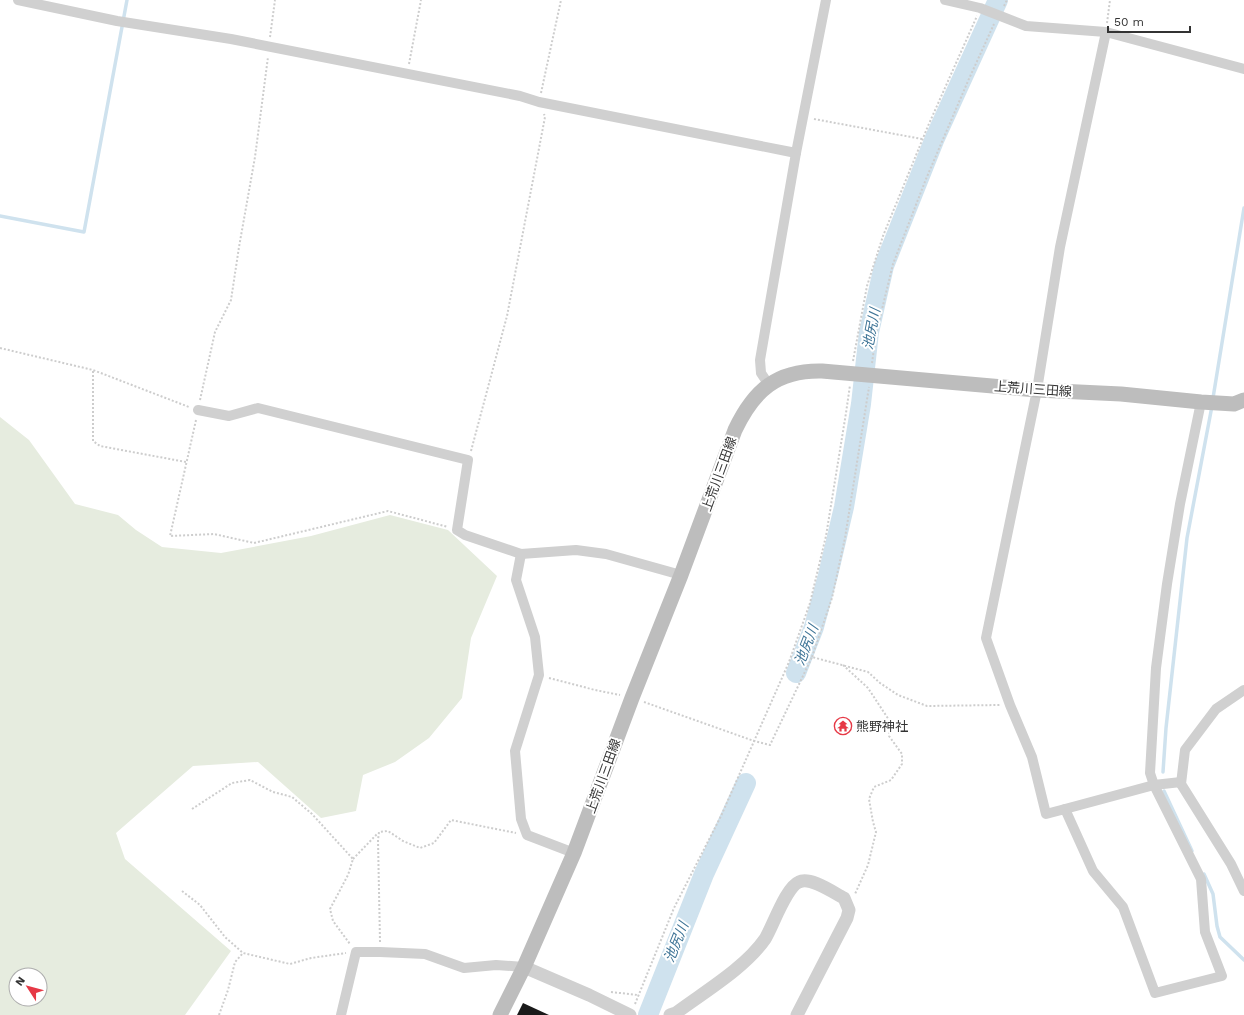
<svg xmlns="http://www.w3.org/2000/svg" width="1244" height="1015" viewBox="0 0 1244 1015" font-family="'Work Sans','Noto Sans JP',sans-serif">
<style>
.green{fill:#e6ecdf;fill-rule:evenodd}
.lines{fill:none;stroke-linecap:round;stroke-linejoin:round}
.stream{stroke:#cfe2ee;stroke-width:3.5}
.river{stroke:#cfe2ee;stroke-width:20}
.building{fill:#1a1a1a}
.path{stroke:#cdcdcd;stroke-width:2;stroke-dasharray:2 2;stroke-linecap:butt}
.minor{stroke:#d0d0d0;stroke-width:10}
.tertiary{stroke:#d0d0d0;stroke-width:13}
.secondary{stroke:#bdbdbd;stroke-width:15}
.labels{text-anchor:middle;dominant-baseline:central;stroke-width:4;stroke-linejoin:round;paint-order:stroke}
.street-label{font-size:13px;fill:#333;stroke:#fff}
.poi-label{font-size:13px;fill:#333;stroke:#fff;text-anchor:start}
.water-label{font-size:14px;font-style:italic;fill:#3f7597;stroke:#fff}
</style>
<rect width="100%" height="100%" fill="#fff"/>
<!-- green -->
<path class="green" d="M0,417L29,440L75,504L118,515L136,530L162,547L221,553L311,536L390,515L448,530L497,576L471,638L462,698L429,738L395,762L363,775L356,811L321,818L258,762L193,766L116,833L125,859L231,951L185,1015H0ZM16,975H40V999H16Z"/>
<g class="lines">
<!-- stream -->
<g class="stream">
<polyline points="0,216 84,232 127,0"/>
<polyline points="1213,398 1244,208"/>
<polyline points="1163,772 1166,728 1187,538 1212,406"/>
<polyline points="1164,791 1192,851"/>
<polyline points="1204,874 1213,894 1217,926 1220,937 1244,960"/>
</g>
<!-- river -->
<g class="river">
<polyline points="796,673 814,627 828,575 844,507 861,404 869,332 884,266 935,138 998,0"/>
<polyline points="648,1015 704,874 746,783"/>
</g>
</g>
<!-- building -->
<polygon class="building" points="523,1003 549,1015 517,1015"/>
<g class="lines">
<!-- path -->
<g class="path">
<polyline points="1004,6 1007,0"/>
<polyline points="1107,23 1110,0"/>
<polyline points="270,37 275,0"/>
<polyline points="409,64 421,0"/>
<polyline points="541,93 561,0"/>
<polyline points="814,119 922,139"/>
<polyline points="0,348 93,370 189,407"/>
<polyline points="853,361 867,286 883,236 928,126 977,16"/>
<polyline points="872,363 876,334 893,264 926,179 968,81 994,24"/>
<polyline points="93,371 93,441 100,446 186,462"/>
<polyline points="200,400 215,332 231,300 239,247 255,157 268,57"/>
<polyline points="196,420 170,536 214,534 254,543 388,511 448,527"/>
<polyline points="471,451 507,316 545,117 544,114"/>
<polyline points="812,657 832,598 845,538 869,387"/>
<polyline points="843,665 868,688 889,720 889,736 902,754 902,764 891,780 874,787 869,799 873,822 876,832 868,865 855,894"/>
<polyline points="549,678 595,690 620,695"/>
<polyline points="644,702 754,741 770,745 812,657 868,672 880,683 898,695 927,706 1000,705"/>
<polyline points="192,809 232,783 250,780 273,792 292,797 312,814 353,859 348,875 330,909 333,921 350,944"/>
<polyline points="353,859 378,833"/>
<polyline points="182,891 200,905 225,937 243,953"/>
<polyline points="380,942 378,840 379,832 388,831 403,841 420,848 434,843 451,820 516,833"/>
<polyline points="611,992 638,995"/>
<polyline points="635,1004 674,908 721,816 789,662 810,603 826,536 846,413 850,385"/>
<polyline points="219,1015 228,990 235,962 243,953 290,964 311,958 346,953"/>
</g>
<!-- minor -->
<g class="minor">
<polyline points="18,0 117,21 231,39 520,96 539,102 796,153"/>
<polyline points="945,0 980,8 1026,26 1106,32 1244,69"/>
<polyline points="1106,32 1060,247 1037,390 986,638 1010,705 1032,757 1046,814 1065,809 1093,871 1123,907 1155,993 1222,976 1205,932 1201,879 1154,785 1150,773 1156,668 1167,584 1180,504 1201,402"/>
<polyline points="769,385 761,373 760,360 796,153 826,0"/>
<polyline points="198,410 229,416 258,408 468,460 457,530 465,535 521,554 576,550 606,554 681,575"/>
<polyline points="521,554 516,580 535,637 539,675 515,751 521,819 527,835 574,853"/>
<polyline points="1244,690 1216,709 1185,750 1181,784 1231,864 1244,891"/>
<polyline points="1065,809 1154,785 1181,782 1181,784"/>
<polyline points="341,1015 356,952 380,952 425,954 464,968 496,965 524,967"/>
</g>
<!-- tertiary -->
<g class="tertiary">
<polyline points="524,967 589,995 630,1015"/>
<path d="M670,1015L676,1013C704,992 745,968 765,939C773,926 786,887 799,882C810,876 834,893 844,898L849,910L847,918L797,1015"/>
</g>
<!-- secondary -->
<path class="secondary" d="M500,1015L524,967L574,853L632,698L681,575L735,430C754,390 777,370 822,371L1037,390L1121,394L1201,402L1234,404L1244,400"/>
</g>
<!-- icons -->
<defs>
<symbol id="temple-ring" viewBox="-11 -11 22 22"><circle r="9.5" fill="#fff" stroke="#e63946" stroke-width="1.5"/><path d="M0-6L5-2H3V0L6.5 2.5H4V6H1.5V3h-3V6H-4V2.5H-6.5L-3 0V-2H-5Z" fill="#e63946"/></symbol>
</defs>
<g fill-rule="evenodd">
<use href="#temple-ring" x="833" y="716" width="20" height="20"/>
</g>
<g class="labels">
<!-- street labels -->
<g class="street-label">
<text transform="translate(1033 389) rotate(4)">上荒川三田線</text>
<text transform="translate(719 474) rotate(-70)">上荒川三田線</text>
<text transform="translate(603 776) rotate(-70)">上荒川三田線</text>
</g>
<!-- poi labels -->
<g class="poi-label">
<text x="856" y="726">熊野神社</text>
</g>
<!-- water labels -->
<g class="water-label">
<text transform="translate(871 329) rotate(-79)">池尻川</text>
<text transform="translate(806 645) rotate(-69)">池尻川</text>
<text transform="translate(676 942) rotate(-68)">池尻川</text>
</g>
</g>
<!-- north arrow -->
<g transform="translate(28 987) rotate(306)"><circle r="19" fill="#ffffff" stroke="#adadad"/>
<path d="M0-3L7 15L0 10L-7 15Z" fill="#e63946"/>
<text y="-6" font-size="11" font-weight="bold" text-anchor="middle" fill="#333333">N</text>
</g>
<!-- scale -->
<path d="M1108 26v6h82v-6" fill="none" stroke="#333333" stroke-width="2"/>
<text x="1114" y="26" font-size="12" fill="#333333" stroke="#ffffff" stroke-width="3" paint-order="stroke">50 m</text>
</svg>
